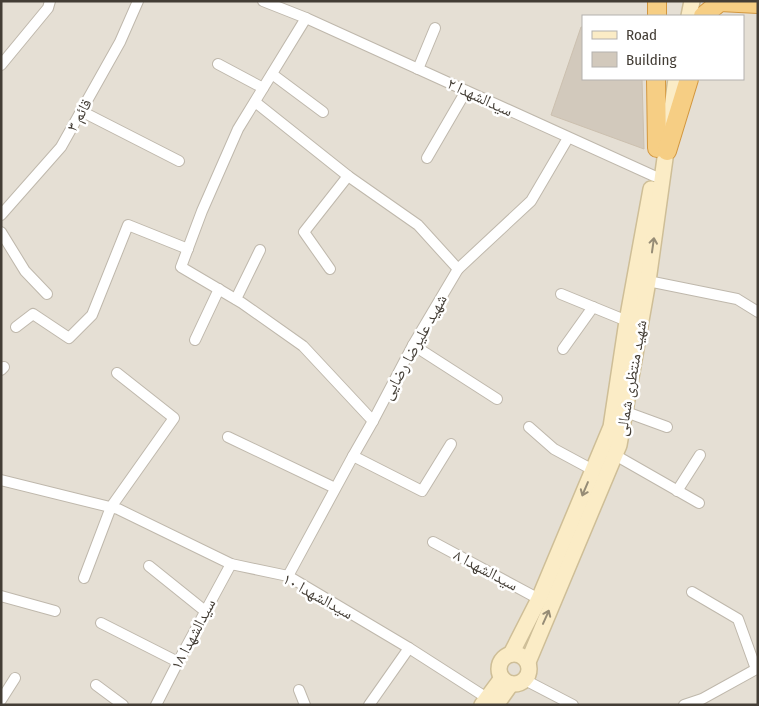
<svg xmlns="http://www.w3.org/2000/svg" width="759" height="706" viewBox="0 0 759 706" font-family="'Fira Sans Condensed','Noto Naskh Arabic',sans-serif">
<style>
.residential{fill:#e5dfd4;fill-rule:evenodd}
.building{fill:#d2c9bc;stroke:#ccc0af}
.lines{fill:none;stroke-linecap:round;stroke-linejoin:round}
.minor-casing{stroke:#bfb8ac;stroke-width:12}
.secondary-casing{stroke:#cebe97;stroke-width:18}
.trunk-casing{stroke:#d2973f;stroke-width:20}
.minor{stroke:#fff;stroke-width:10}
.secondary{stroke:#fbecc6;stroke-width:15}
.trunk{stroke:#f6ce84;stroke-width:18}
.oneway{stroke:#968c76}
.labels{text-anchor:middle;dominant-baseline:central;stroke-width:5;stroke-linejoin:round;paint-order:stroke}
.street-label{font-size:16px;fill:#433d35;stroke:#fff}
</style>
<rect width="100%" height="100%" fill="#f1ede5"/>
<!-- residential -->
<path class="residential" d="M1,1H758V705H1ZM583,16H743V79H583Z"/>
<!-- building -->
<polygon class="building" points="581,27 583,27 583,79 642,79 644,149 551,115"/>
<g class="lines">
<defs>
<g id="minor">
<polyline points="263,1 306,18 654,176"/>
<polyline points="306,18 238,129 202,211 181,267 242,303 303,346 373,421"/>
<polyline points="218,64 263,88"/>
<polyline points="1,65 48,8 50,1"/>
<polyline points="418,69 435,28"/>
<polyline points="272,74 323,112"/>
<polyline points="255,102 348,176 418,225 458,269"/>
<polyline points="81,111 179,161"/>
<polyline points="427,158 466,91"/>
<polyline points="1,215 61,147 120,42 138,1"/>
<polyline points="1,232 25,271 47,294"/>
<polyline points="330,269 304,232 348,176"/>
<polyline points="648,281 737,299 758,312"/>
<polyline points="561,294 627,321"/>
<polyline points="236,299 260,250"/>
<polyline points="16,327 33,314 69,338 92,315 128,225 188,249"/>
<polyline points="195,340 219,289"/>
<polyline points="413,345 497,399"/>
<polyline points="563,349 593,307"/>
<polyline points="1,370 4,367"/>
<polyline points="626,412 667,427"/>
<polyline points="529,427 554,449 593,470"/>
<polyline points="228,437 335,488"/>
<polyline points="615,455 699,503"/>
<polyline points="353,456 422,491 451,444"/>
<polyline points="1,480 118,509 231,564 288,576 409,648 487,698"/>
<polyline points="677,491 700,455"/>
<polyline points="433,542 539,599"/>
<polyline points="149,566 205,611"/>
<polyline points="288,576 353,456 373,421 413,345 458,269 531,201 568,138"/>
<polyline points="84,578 111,507 174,418 117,373"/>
<polyline points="692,592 738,619 756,669"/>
<polyline points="1,596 55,611"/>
<polyline points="101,623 178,662"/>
<polyline points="525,680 573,705"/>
<polyline points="96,685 123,705"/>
<polyline points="299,690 305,705"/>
<polyline points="1,700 15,678"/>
<polyline points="156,705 178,662 231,564"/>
<polyline points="369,705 409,648"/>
<polyline points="684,705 702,699 758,668"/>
</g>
<g id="secondary">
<polyline points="689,16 692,1"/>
<circle cx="514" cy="669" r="15"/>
<polyline points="511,654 539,599 611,427 627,321 651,189"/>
<polyline points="528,662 619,445 648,281 676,79"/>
<polyline points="482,705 502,678"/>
<polyline points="496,705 511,684"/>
</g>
<g id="trunk">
<polyline points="657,1 657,16"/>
<polyline points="703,16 720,2 758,4"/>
<polyline points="656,79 657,148"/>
<polyline points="667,151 689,79"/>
</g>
</defs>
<!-- minor casing -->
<use href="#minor" class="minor-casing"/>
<!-- secondary casing -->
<use href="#secondary" class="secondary-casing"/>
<!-- trunk casing -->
<use href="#trunk" class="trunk-casing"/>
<!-- minor -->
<use href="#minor" class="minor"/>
<!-- secondary -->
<use href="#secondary" class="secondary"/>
<!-- trunk -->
<use href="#trunk" class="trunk"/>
</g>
<!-- one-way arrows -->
<defs><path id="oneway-shaft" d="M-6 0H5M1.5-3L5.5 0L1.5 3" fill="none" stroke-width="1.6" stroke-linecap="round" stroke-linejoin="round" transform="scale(1.25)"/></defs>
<g class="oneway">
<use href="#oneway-shaft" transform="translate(653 245) rotate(-82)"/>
<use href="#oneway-shaft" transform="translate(585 489) rotate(113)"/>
<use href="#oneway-shaft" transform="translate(546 617) rotate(-66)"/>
</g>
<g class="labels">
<!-- street labels -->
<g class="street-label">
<text transform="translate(480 97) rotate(25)">سیدالشهدا ۲</text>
<text transform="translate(79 115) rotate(-61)">قائم ۳</text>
<text transform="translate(414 347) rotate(-61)">شهید علیرضا رضایی</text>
<text transform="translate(631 378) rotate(-80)">شهید منتظری شمالی</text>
<text transform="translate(486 570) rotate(28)">سیدالشهدا ۸</text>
<text transform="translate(318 596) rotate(29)">سیدالشهدا ۱۰</text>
<text transform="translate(193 634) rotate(-62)">سیدالشهدا ۱۸</text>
</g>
</g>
<!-- border -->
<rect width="759" height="706" fill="none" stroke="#433d35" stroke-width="5"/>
<!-- legend -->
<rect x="582" y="15" width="162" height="65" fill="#ffffff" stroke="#b4b1ae"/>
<rect x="592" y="31" width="25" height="8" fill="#fbecc6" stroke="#b4b1ae"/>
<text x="626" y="40" font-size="15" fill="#433d35">Road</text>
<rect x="592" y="52" width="25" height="15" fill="#d2c9bc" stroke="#b4b1ae"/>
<text x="626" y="65" font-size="15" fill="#433d35">Building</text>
</svg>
